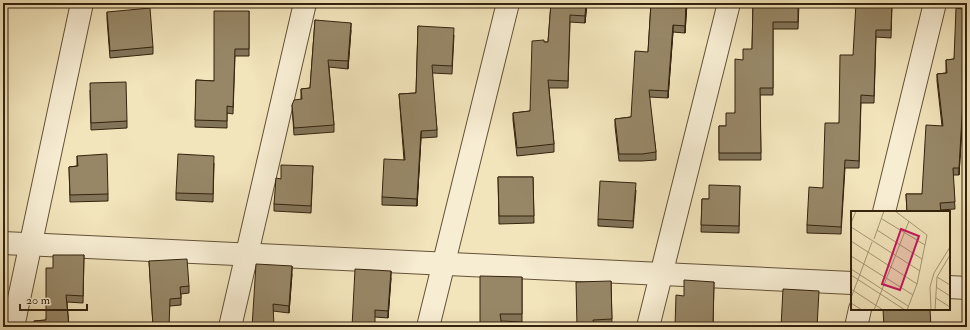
<svg xmlns="http://www.w3.org/2000/svg" width="970" height="330" viewBox="0 0 970 330" font-family="'IM FELL Double Pica',serif">
<style>
.lines{fill:none;stroke-linecap:round;stroke-linejoin:round}
.minor-casing{stroke:#645338;stroke-width:24}
.minor{stroke:#f7edd3;stroke-width:22}
.wall{fill:#827459;stroke:#35230d}
.shaded-wall{fill:#6a5e48;stroke:#35230d}
.building{fill:#978767;stroke:#35230d}
.inset-road{fill:none;stroke:#a69775;stroke-width:1}
.view{fill:#c2185b;fill-opacity:0.15;stroke:#c2185b;stroke-width:2}
.inset-edge{fill:none;stroke:#35230d;stroke-width:2}
</style>
<rect width="100%" height="100%" fill="#f2e4bb"/>
<filter id="stains"><feTurbulence type="fractalNoise" baseFrequency=".005" numOctaves="4"/><feColorMatrix values="0 0 0 0 .2 0 0 0 0 .09 0 0 0 0 .02 0 0 0 .5 -.17"/></filter>
<radialGradient id="worn" r=".72"><stop offset=".6" stop-color="#630" stop-opacity="0"/><stop offset="1" stop-color="#630" stop-opacity=".3"/></radialGradient>
<g class="lines">
<defs>
<g id="minor">
<polyline points="884,212 935,3"/>
<polyline points="3,243 852,283"/>
<polyline points="949,287 967,288"/>
<polyline points="13,327 82,3"/>
<polyline points="230,327 305,3"/>
<polyline points="428,327 508,3"/>
<polyline points="648,327 729,3"/>
<polyline points="856,327 860,309"/>
</g>
</defs>
<!-- minor casing -->
<use href="#minor" class="minor-casing"/>
<!-- minor -->
<use href="#minor" class="minor"/>
</g>
<!-- wall -->
<g class="wall">
<polygon points="551,3 587,3 585,23 570,22 568,88 549,88 554,144 554,152 517,156 513,120 513,113 530,111 544,42 548,42"/>
<polygon points="651,3 687,3 685,33 673,32 668,98 649,97 656,152 656,160 642,161 619,161 615,126 615,119 631,117 648,52"/>
<polygon points="753,3 799,3 798,29 773,29 773,95 760,95 761,160 719,160 719,126 726,126 735,113 743,60 752,49"/>
<polygon points="892,3 891,38 876,37 874,103 861,103 859,168 845,168 841,234 807,233 807,225 823,188 839,123 853,55"/>
<polygon points="967,3 967,107 963,108 959,175 953,175 955,209 940,210 941,212 907,212 906,194 922,194 942,126 937,81 937,74 946,73 946,60 954,59 962,9"/>
<polygon points="249,11 249,56 235,56 233,114 227,113 227,128 195,127 196,80 214,81"/>
<polygon points="107,12 153,47 153,54 110,58 107,19"/>
<polygon points="315,20 351,30 348,69 329,67 334,125 334,132 294,135 292,105 301,99 301,89 310,88"/>
<polygon points="418,26 454,35 452,74 432,73 437,130 437,137 421,138 417,206 382,205 382,197 404,160 399,94 416,93"/>
<polygon points="90,90 127,121 127,128 91,130"/>
<polygon points="77,156 108,194 108,201 70,202 69,167 77,166"/>
<polygon points="214,163 213,202 176,200 176,193"/>
<polygon points="313,166 311,213 274,211 274,204 281,179"/>
<polygon points="498,177 533,177 534,223 499,224"/>
<polygon points="740,186 739,233 701,232 702,199 709,199"/>
<polygon points="636,190 633,228 598,226 598,219"/>
<polygon points="84,255 83,303 67,302 69,327 34,327 34,321 46,320 53,268"/>
<polygon points="149,261 189,286 189,293 181,294 181,305 170,306 153,326"/>
<polygon points="292,274 289,313 273,311 252,327"/>
<polygon points="522,277 522,322 501,321 480,327"/>
<polygon points="391,278 388,318 375,317 352,327"/>
<polygon points="611,281 612,326 577,327"/>
<polygon points="714,282 713,327 675,327 684,296"/>
</g>
<!-- shaded-wall -->
<g class="shaded-wall">
<polygon points="586,3 587,3 585,23 585,16"/>
<polygon points="686,3 687,3 685,33 685,26"/>
<polygon points="351,23 351,30 348,69 348,61"/>
<polygon points="673,25 673,32 668,98 668,91"/>
<polygon points="963,100 963,108 959,175 959,168"/>
<polygon points="421,131 421,138 417,206 417,199"/>
<polygon points="292,266 292,274 289,313 289,306"/>
<polygon points="391,271 391,278 388,318 388,311"/>
</g>
<!-- building -->
<g class="building">
<polygon points="551,3 586,3 585,16 570,15 568,81 548,80 554,144 517,148 513,113 530,111 532,41 544,40 544,42 548,42"/>
<polygon points="651,3 686,3 685,26 673,25 668,91 649,90 656,152 642,154 619,154 615,119 631,117 635,51 648,52"/>
<polygon points="753,3 798,3 798,22 773,22 773,88 760,88 761,153 719,153 719,126 726,126 726,113 735,113 735,59 743,60 743,49 752,49"/>
<polygon points="856,3 892,3 891,30 876,30 874,96 861,95 859,161 845,160 841,227 807,225 809,187 823,188 825,123 839,123 840,55 853,55"/>
<polygon points="963,3 967,3 967,100 963,100 959,168 953,168 955,202 940,203 941,212 907,212 906,194 922,194 926,125 943,126 937,74 947,73 946,60 954,59 956,8 962,9"/>
<polygon points="150,8 153,47 110,51 107,12"/>
<polygon points="214,11 249,11 249,49 235,49 233,107 227,106 227,121 195,120 196,80 214,81"/>
<polygon points="315,20 351,23 348,61 328,60 334,125 294,128 292,105 294,100 302,99 301,89 310,88"/>
<polygon points="418,26 454,28 452,66 432,65 437,130 421,131 417,199 382,197 384,159 405,160 399,94 416,93"/>
<polygon points="126,82 127,121 91,123 90,83"/>
<polygon points="107,154 108,194 70,195 69,167 78,166 77,156"/>
<polygon points="178,154 214,156 213,194 176,193"/>
<polygon points="281,165 313,166 311,206 274,204 276,178 281,179"/>
<polygon points="498,177 533,177 534,216 499,216"/>
<polygon points="600,181 636,183 633,221 598,219"/>
<polygon points="709,185 740,186 739,226 701,225 702,199 709,199"/>
<polygon points="53,255 84,255 83,296 66,295 69,327 34,327 34,321 46,320 46,268 53,268"/>
<polygon points="187,259 189,286 180,287 181,298 170,299 169,327 134,327 134,325 153,326 149,261"/>
<polygon points="256,264 292,266 289,306 273,304 274,327 252,327"/>
<polygon points="355,269 391,271 388,311 375,310 375,327 352,327"/>
<polygon points="480,276 522,277 522,314 500,314 502,327 480,327"/>
<polygon points="684,280 714,282 713,325 698,325 698,327 675,327 676,295 684,296"/>
<polygon points="611,281 612,319 593,320 594,327 577,327 576,282"/>
<polygon points="783,289 819,291 817,327 781,327"/>
<polygon points="883,309 930,309 931,327 884,327"/>
</g>
<!-- overview -->
<g transform="translate(851 211)">
<rect width="99" height="99" fill="#f2e4bb"/>
<path class="inset-road" d="M44,0L76,24L66,73L56,99M31,8L74,34M0,12L5,0M0,16L69,60M26,19L71,48M23,28L33,0M0,30L66,73M0,45L62,84M0,58L57,95M0,64L54,99M86,66L99,74M85,76L99,85M0,78L32,99M0,87L21,31M85,87L99,96M0,92L11,99M23,99L58,10M80,99L79,76L83,62L99,36M84,99L86,66L99,44"/>
<path class="view" d="M50,18L68,25L49,79L31,73Z"/>
<rect width="99" height="99" class="inset-edge"/>
</g>
<!-- margin -->
<rect width="970" height="330" fill="none" stroke="#f2e4bb" stroke-width="16"/>
<rect x="4" y="4" width="962" height="322" fill="none" stroke="#35230d" stroke-width="2"/>
<rect x="8" y="8" width="954" height="314" fill="none" stroke="#35230d"/>
<!-- scale -->
<path d="M20 304v6h67v-6" fill="none" stroke="#35230d" stroke-width="2"/>
<text x="26" y="304" font-size="12" fill="#35230d" stroke="#f7edd3" stroke-width="3" paint-order="stroke">20 m</text>
<rect width="100%" height="100%" filter="url(#stains)"/>
<rect width="100%" height="100%" fill="url(#worn)"/>
</svg>
